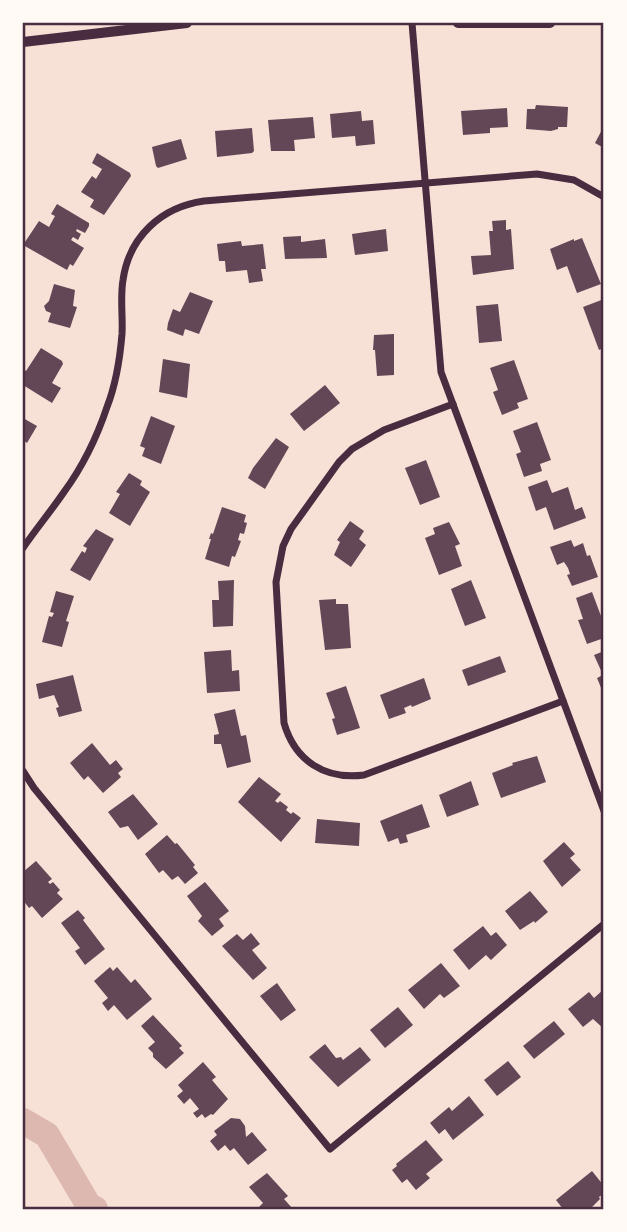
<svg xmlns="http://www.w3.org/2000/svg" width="627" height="1232" viewBox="0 0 627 1232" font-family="'Alegreya Sans',sans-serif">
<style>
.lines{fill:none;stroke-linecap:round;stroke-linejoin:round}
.river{stroke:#dcb8b0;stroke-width:26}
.building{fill:#644757}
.minor{stroke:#4a2c40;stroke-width:7}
.secondary{stroke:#4a2c40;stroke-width:10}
.neatline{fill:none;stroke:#4a2c40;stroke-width:2.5}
</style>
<rect width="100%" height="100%" fill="#f7e1d7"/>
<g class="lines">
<!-- river -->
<polyline class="river" points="23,1121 47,1135 89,1206 95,1209"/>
</g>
<!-- building -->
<g class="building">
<polygon points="536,105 568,107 567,127 558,127 558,129 551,131 526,129 527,109 535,109"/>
<polygon points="507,108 508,127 490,128 490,133 463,135 461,111"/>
<polygon points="361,111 362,121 373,120 375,144 356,146 355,136 332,138 330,114"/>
<polygon points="313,117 315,138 294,140 295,151 271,151 268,120"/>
<polygon points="604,126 604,148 595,143"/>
<polygon points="252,128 254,151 252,153 217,157 215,131"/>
<polygon points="181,139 187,159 158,168 156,166 152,147"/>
<polygon points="97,153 130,173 131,176 104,215 90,207 94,200 81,192 92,176 96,179 102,169 92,163"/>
<polygon points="57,204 89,223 89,226 85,233 77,229 76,231 81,234 78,240 73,237 71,240 84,248 73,266 70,264 67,270 23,245 39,221 49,227 55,216 51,214"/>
<polygon points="506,220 506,230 511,229 514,269 473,275 471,256 491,255 489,231 493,231 492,221"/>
<polygon points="386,229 388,251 355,255 352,234"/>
<polygon points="301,236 301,242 325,239 327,258 285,259 283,237"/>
<polygon points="582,238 601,284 577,293 567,266 557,270 550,249 574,239 574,241"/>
<polygon points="241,241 242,246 263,244 266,269 261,269 263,281 249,283 247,270 226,272 225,261 219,261 217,244"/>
<polygon points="54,284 75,290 73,306 77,307 70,328 48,322 51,313 46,311 44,306 49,301"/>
<polygon points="190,292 213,301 199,334 185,329 183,336 167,330 168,323 173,309 180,312"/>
<polygon points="604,299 604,348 599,350 583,307"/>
<polygon points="498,304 502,341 479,343 476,306"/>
<polygon points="394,334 394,375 377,376 375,350 373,350 374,335"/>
<polygon points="41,348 62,361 63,364 52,383 61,388 52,403 23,385 23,369 26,371"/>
<polygon points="163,359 190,364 187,398 159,392"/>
<polygon points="514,360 528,399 517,403 519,408 502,415 493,392 498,390 490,368"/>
<polygon points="325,385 340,403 304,431 290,414"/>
<polygon points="151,416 175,426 161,464 142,456 145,448 140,446"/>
<polygon points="23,418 37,426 27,443 23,440"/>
<polygon points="537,422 551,460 540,464 542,471 524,477 516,454 521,452 513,431"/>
<polygon points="276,438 289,447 265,489 248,478 253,468"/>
<polygon points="426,460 440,497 420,505 405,468"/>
<polygon points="129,473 142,481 140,485 150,492 130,526 109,513 120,494 116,492"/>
<polygon points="547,480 552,493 568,487 575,510 582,507 586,518 554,530 546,507 536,511 528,487"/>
<polygon points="222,507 246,515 244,522 247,523 244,534 240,533 238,540 241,541 235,557 232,556 229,567 205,559 211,539 209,539 211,533 213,534"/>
<polygon points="350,521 364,531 359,539 366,545 351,567 334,555 340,542 337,540"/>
<polygon points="449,522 460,544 455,546 462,566 439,575 425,538 435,534 433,528"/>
<polygon points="96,529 114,539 90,581 70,570 82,551 85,553 87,548 83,546"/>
<polygon points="571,540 574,547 583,543 587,556 590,555 598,577 572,586 567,575 570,574 568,568 564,562 557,565 550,547"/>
<polygon points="234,580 233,626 213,627 212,600 219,600 218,581"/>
<polygon points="471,580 486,618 465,626 451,589"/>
<polygon points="56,591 74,596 66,621 69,622 62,647 42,642 49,616 52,617 54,613 50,612"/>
<polygon points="592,592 604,624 604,638 587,644 578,620 583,619 576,598"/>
<polygon points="336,599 336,604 348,604 351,648 325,650 319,600"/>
<polygon points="231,650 232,671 239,670 240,691 207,693 204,652"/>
<polygon points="604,651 604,695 597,678 603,675 594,655"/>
<polygon points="500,656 506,672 468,686 462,670"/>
<polygon points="73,675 82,711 59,717 56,708 59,707 54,695 39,699 36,684"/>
<polygon points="424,678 431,699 412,707 411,705 404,708 406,713 389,719 380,695"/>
<polygon points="346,686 360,728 337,735 332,719 335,718 326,693"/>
<polygon points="235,709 241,736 246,735 251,762 227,768 221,744 214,744 214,735 219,734 214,714"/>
<polygon points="92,743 110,765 116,760 123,769 118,773 121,777 103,793 88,776 84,780 70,763"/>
<polygon points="537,756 546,782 501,798 492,773 513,765 512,763"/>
<polygon points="259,777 281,794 275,801 278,803 280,801 288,807 286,810 291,814 293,812 301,818 281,842 238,802"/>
<polygon points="471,781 479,805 447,817 439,795"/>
<polygon points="133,794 158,824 138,840 128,826 120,828 108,812"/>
<polygon points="422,804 430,827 406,835 408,842 400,844 398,838 388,842 380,821"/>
<polygon points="317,819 360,823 359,846 315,843"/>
<polygon points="167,835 175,844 177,843 195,865 193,867 198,873 185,884 178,876 172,880 163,870 159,873 145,854"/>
<polygon points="564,842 575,854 570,858 581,870 562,887 543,861"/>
<polygon points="36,861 52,879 48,882 50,884 53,882 60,890 57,893 63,899 42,918 32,906 29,908 23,900 23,872"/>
<polygon points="205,882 229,911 219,919 224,926 212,936 198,921 202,916 187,896"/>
<polygon points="530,891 548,912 535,923 534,921 520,930 505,911"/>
<polygon points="78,910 85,918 83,920 105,949 85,965 75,951 80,948 61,923"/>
<polygon points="483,926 491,936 496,932 507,945 491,960 486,955 469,970 453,950"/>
<polygon points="251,933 260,944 252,950 267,968 253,980 222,946 237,934 243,940"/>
<polygon points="441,963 460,986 444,998 440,994 424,1009 408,990"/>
<polygon points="110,967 113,971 117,967 131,983 135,979 152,999 127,1020 114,1005 108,1011 102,1003 108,998 94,981"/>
<polygon points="277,983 296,1010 281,1021 260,996"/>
<polygon points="604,989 604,1029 593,1019 583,1027 568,1009 589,992 594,998"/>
<polygon points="398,1007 413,1025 385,1048 370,1030"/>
<polygon points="153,1015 182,1046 179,1048 184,1053 166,1069 153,1057 153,1053 148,1048 155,1042 141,1026"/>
<polygon points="554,1021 565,1034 534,1059 523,1046"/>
<polygon points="325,1044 336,1058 341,1057 343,1060 360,1047 371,1060 338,1087 309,1057"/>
<polygon points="508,1061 521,1077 497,1096 484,1080"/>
<polygon points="203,1062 216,1077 212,1080 228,1099 213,1115 211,1114 205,1118 202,1114 197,1118 193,1113 199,1109 190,1098 184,1104 177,1096 183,1091 178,1085"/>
<polygon points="469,1096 484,1115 453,1140 445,1129 439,1134 430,1123 449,1107 452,1111"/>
<polygon points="231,1118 240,1119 245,1126 246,1137 252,1132 267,1150 248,1165 234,1148 230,1151 225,1145 218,1151 210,1141 217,1135 214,1131"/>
<polygon points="426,1140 443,1160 426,1174 430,1178 416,1190 407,1179 402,1183 392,1170 397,1166 396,1164"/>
<polygon points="592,1171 604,1186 604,1193 599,1197 600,1199 590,1209 563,1209 556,1200"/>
<polygon points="267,1173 288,1196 284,1199 293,1209 260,1209 259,1207 263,1203 249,1187"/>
</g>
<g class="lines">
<!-- minor -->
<g class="minor">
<polyline points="412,23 441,372 604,811"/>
<path d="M453,404L384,430L352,449L339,462L291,529L283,546L276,582L284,723C295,761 325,780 364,775L563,701"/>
<path d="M23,548C36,529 51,511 64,492C83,466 97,437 107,407C116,384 120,358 122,334C123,316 120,298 123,280C129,237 161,207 204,201L537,174L574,180L604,197"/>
<polyline points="23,771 34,788 330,1149 604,924"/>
</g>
<!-- secondary -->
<g class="secondary">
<polyline points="458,23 550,23"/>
<polyline points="23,42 187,23"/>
</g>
</g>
<!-- border -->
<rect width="627" height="1232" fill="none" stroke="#fffaf5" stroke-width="49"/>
<rect x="24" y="24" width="578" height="1184" class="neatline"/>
</svg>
